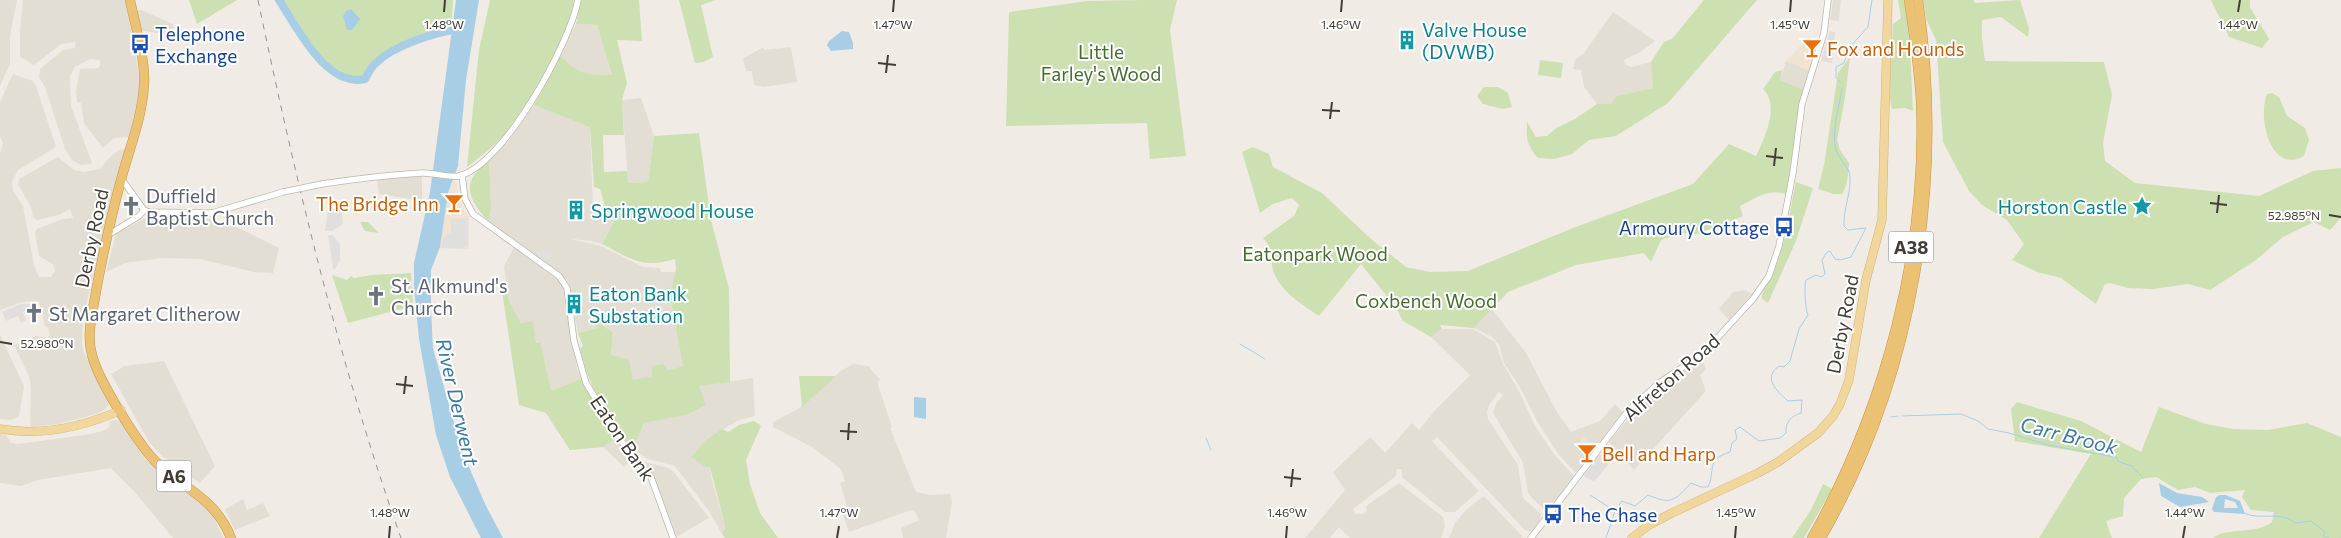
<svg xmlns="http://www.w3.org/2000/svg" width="2341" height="538" viewBox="0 0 2341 538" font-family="Commissioner,sans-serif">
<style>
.residential{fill:#e3ded4}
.commercial{fill:#f0e3d2}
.green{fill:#cce0b2}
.parking{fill:#e1dfdd}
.water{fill:#a8cee6;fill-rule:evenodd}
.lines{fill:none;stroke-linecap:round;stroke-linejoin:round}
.stream{stroke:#a8cee6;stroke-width:1}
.river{stroke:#a8cee6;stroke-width:8}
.minor-casing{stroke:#bdb6ac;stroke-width:7}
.major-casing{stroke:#d4b36f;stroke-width:9}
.highway-casing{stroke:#c99646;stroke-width:10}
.minor{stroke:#fff;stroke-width:5.5}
.major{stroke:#f1d79d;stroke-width:8}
.highway{stroke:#ebc174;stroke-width:9}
.rail{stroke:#939393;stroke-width:1;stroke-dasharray:6 6;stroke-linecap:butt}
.minor-bridge-casing{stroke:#bdb6ac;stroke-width:7;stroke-linecap:butt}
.minor-bridge{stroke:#fff;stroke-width:5.5}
.ticks{fill:none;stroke:#413c35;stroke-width:2}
.labels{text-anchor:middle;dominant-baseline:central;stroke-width:4;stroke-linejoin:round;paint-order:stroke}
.shield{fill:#fff;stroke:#7a7672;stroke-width:1}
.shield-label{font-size:18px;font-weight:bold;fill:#413c35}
.culture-label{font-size:19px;fill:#0d838f;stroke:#fff;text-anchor:start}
.transit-label{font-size:19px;fill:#164399;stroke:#fff;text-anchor:start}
.food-label{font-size:19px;fill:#c56008;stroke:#fff;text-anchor:start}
.park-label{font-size:19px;fill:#486b30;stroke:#fff}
.worship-label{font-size:19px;fill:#5b616d;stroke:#fff;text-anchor:start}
.street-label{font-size:19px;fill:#413c35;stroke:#fff}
.water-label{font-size:20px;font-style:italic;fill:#3d789f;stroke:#fff}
.ticks-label{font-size:12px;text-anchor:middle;fill:#413c35;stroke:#fff;stroke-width:4;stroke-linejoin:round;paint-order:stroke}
</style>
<rect width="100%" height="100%" fill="#f0ece5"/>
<!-- residential -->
<g class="residential">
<polygon points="0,0 17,0 10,36 10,64 0,86"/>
<polygon points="23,0 126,0 140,81 138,100 129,137 114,138 103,148 84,123 81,103 77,102 76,92 80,69 98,68 100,65 100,60 90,59 75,67 70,77 71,106 92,163 89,164 81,165 72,160 65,149 45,87 39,77 40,69 63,50 75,48 76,42 61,44 34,65 20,57 20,31"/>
<polygon points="1833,0 1841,0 1839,21 1830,20"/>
<polygon points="141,10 173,24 174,36 139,30 135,11"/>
<polygon points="1613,12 1655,41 1640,52 1624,60 1625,64 1631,67 1651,62 1653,88 1618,96 1611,104 1597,104 1584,87 1581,70 1573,69 1575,60 1584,53"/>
<polygon points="576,24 597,25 612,75 583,74 577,72 560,56"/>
<polygon points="764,47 764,50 791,47 797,82 764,87 754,85 752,71 746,71 743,58"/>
<polygon points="1786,61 1811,71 1804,90 1780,80"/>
<polygon points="13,74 33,81 36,86 56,147 18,170 12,182 13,191 23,206 34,265 39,277 51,277 55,271 53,264 39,256 35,233 37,229 63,219 73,218 70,209 59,215 37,220 33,217 31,207 18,184 19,179 58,157 74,170 84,172 100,169 109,158 119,150 125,149 83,317 82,344 84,353 110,401 109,405 101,412 89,416 59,424 30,427 31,388 29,376 14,345 36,336 47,338 50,335 48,328 45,326 39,301 22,302 0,310 0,153 3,143 0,137 0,102"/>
<polygon points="641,98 654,136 648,182 628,183 622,100"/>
<polygon points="534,105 590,126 593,208 618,213 602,244 591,241 571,239 601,246 643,267 660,268 661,272 676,272 670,297 683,366 668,370 652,366 652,376 633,381 611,355 613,332 603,326 607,311 597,328 578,333 568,281 489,222 491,209 489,160 507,143"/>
<polygon points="422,175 422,201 379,194 377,180"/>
<polygon points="149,216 201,217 239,228 279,248 273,273 254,272 200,259 162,258 125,263 106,272 116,234"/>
<polygon points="514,247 558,279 565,289 577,369 599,412 633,459 624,467 603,447 570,450 546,413 539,342 526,344 521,323 508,297 504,266"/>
<polygon points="1745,290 1752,294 1729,320 1719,309 1733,292"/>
<polygon points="1492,309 1526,353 1558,414 1571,432 1600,421 1615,404 1623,412 1595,448 1584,439 1578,444 1590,455 1576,473 1559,455 1537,421 1521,389 1504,363 1499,344 1492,337 1474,328"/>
<polygon points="1439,329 1473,329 1495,342 1503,364 1519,391 1535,426 1554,454 1574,476 1547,512 1532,498 1528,492 1523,463 1493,413 1496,404 1503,395 1499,392 1489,405 1487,412 1488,419 1518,465 1523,498 1541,514 1540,520 1532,532 1525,530 1437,437 1432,441 1479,491 1455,512 1445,512 1402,477 1402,469 1397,469 1396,476 1353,509 1356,514 1363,514 1367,511 1366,506 1399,483 1443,517 1445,526 1441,538 1350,538 1339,527 1330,538 1305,538 1345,490 1333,472 1370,437 1385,453 1412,423 1419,430 1437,408 1470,375 1431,337"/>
<polygon points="0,335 24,386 19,417 11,420 0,419"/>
<polygon points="1702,358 1706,370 1700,375 1706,391 1634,470 1609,442 1647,396"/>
<polygon points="164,361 215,466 200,483 162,456 149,442 111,374 125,366"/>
<polygon points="854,364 868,366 880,380 877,382 892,427 890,428 916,492 930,495 951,494 952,502 946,538 903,538 901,528 919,520 915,512 911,510 849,532 841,509 847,506 840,483 845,481 841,469 812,447 773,427 773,422 798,409 842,370"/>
<polygon points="753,378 755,416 737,421 706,440 712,481 724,521 725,528 722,534 709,511 675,466 648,459 633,449 644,423 698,386"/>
<polygon points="116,420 121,422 145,459 165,476 210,509 223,538 173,538 135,492 111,468 38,480 21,486 0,483 0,434 6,435 11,443 19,444 91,434 105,430 109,427 110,421"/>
<polygon points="642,461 665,467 673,471 709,518 676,537 656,483"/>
<polygon points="1484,496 1522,536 1523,538 1449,538 1455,523 1466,510"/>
<polygon points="243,499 247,510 263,503 270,516 235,530 225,509"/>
</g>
<!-- commercial -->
<g class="commercial">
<polygon points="1812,40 1820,41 1811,71 1786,61 1800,46"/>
<polygon points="454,181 456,182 462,208 469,216 469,249 439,248 448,193"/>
<polygon points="1584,438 1595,448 1590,455 1578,444"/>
</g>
<!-- green -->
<g class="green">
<polygon points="189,0 237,0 197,24"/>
<path d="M282,0H453L451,27C422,36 376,49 363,78C326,76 299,28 282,0Z"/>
<path d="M490,0H574C570,34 524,115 500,139C490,150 478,158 467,167L479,50Z"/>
<path d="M581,0H639L642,41L617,40L627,83L622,100L624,135H603L604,172L627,171L628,183L648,182L654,136L699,133L711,220L729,289L730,382L699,386L706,405L685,415L644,423L633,449C608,422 588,384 580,349L583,346L578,333L597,328L594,314L607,310L603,326L613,332L611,355L629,360L633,380L652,376V366L663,364L668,370L683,366L670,297L676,269L675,259C642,269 631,259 602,244L618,213L606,210L600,189L594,187L590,127L534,105L560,56C582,76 583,74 612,75L597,25L576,24Z"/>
<polygon points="679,0 716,0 701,5 713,57 704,62 695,63"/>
<polygon points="1143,0 1177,0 1170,30 1186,156 1150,159 1147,123 1006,126 1009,12 1088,1"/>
<path d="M1704,0H1757L1668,103L1616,136L1589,140L1572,154L1554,159L1538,158C1527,145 1526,139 1527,122L1536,137L1547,136L1556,128L1575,119L1597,104H1611L1617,96L1653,88L1651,62L1664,42L1672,39Z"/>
<path d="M1898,0H1904C1911,37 1911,74 1913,111L1905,108L1892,109L1889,94L1893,24L1901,18Z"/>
<polygon points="1923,0 1973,0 1975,3 2020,0 2029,28 2028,37 2001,17 1982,20 1982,38 1985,61 2104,62 2112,95 2103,143 2105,161 2135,183 2259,196 2313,171 2341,168 2341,218 2330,230 2314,222 2283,237 2256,260 2210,290 2188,284 2153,289 2128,288 2110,283 2105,284 2096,304 2061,278 2037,272 2012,260 2024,244 2007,220 1982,205 1969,191 1943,142 1936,40 1926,19"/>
<polygon points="2211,0 2250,0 2250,7 2269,39 2262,48 2229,37"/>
<path d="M1850,57L1845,98L1837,140L1840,150L1849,163C1848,174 1848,185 1842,194H1833L1818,189L1824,165L1838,73Z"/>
<polygon points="1540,60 1563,63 1561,78 1538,75"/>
<path d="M1782,70L1780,80L1804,90L1786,194C1766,189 1758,197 1740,206L1743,216L1697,234L1682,233L1661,240L1651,262L1644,253L1576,265L1508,292L1474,328L1440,325L1442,328L1431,337L1403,321L1395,306L1361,264L1319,316C1302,304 1280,292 1273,270C1270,258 1273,248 1263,238L1294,216L1299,205L1292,198L1273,204L1260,213L1242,152L1253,147L1269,154L1273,167L1322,193L1371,239L1406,267L1430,272L1468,271L1573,228L1693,184L1729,144L1756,156C1765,138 1780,105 1763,89L1775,72Z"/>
<polygon points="1484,87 1498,87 1508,93 1512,107 1503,109 1483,104 1477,96"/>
<path d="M2272,93L2279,97L2287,116L2305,128L2309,140L2304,156C2271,175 2257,118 2267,94Z"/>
<path d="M489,160L491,209L489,222C479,211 463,193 473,177C476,171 484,165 489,160Z"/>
<path d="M1796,182L1813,188L1796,241L1768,303L1762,299C1761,291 1773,272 1777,263C1787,237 1790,209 1796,182Z"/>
<polygon points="360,222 368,222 379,233 365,231"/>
<polygon points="411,273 413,306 348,323 332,275 347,280 351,276 354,278 372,275"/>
<polygon points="507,290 509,300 521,323 533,321 536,343 540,342 551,391 581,379 616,438 603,447 570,450 546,413 519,405 502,291"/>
<polygon points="799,376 836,376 802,407"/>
<path d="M2017,402L2081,421L2141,452L2159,407L2206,424L2233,429L2268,430L2307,423L2341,437V538H2213C2226,527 2255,535 2272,522L2274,512L2251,510L2242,497L2245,490L2210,493L2195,487L2178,490L2156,477L2141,479L2124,498L2123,516L2106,521L2112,538H2039L2091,454L2015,441L2011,409Z"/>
<polygon points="754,421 761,426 746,460 750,484 760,513 778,538 725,538 722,534 725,528 724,521 710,467 706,467 691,457 706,440 722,429 728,432 739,425"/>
<polygon points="1823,484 1832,489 1804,538 1792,538 1811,510"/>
</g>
<!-- parking -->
<g class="parking">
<polygon points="1830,31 1835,32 1832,63 1821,61"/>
<polygon points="328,208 342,208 343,224 332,231 325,231"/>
<polygon points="468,218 468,246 465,246 464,249 441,248 443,237 446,237 447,233 451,233 451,219"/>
<polygon points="328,235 333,235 340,245 340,260 335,269 333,269"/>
<polygon points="551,251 552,257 547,264 536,256 538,252"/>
<polygon points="21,304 31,304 32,308 23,312 26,321 21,323 18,316 6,321 2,312"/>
<polygon points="1603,454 1609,459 1607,462 1609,464 1594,482 1584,476 1599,455"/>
</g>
<!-- water -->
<g class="water">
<polygon points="456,0 479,0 466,80 458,166 448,193 440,247 431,270 431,308 433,348 462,451 486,506 503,538 481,538 450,477 436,435 419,339 414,287 414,263 430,192"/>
<polygon points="351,9 360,19 352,30 347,30 343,16 346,11"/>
<polygon points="842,31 849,32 853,43 853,49 831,51 827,45 829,41"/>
<polygon points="914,397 926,398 926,419 914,417"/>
<polygon points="2159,483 2177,493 2202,497 2209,502 2180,507 2161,496"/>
<path d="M2220,495H2226L2240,501L2245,514L2214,512L2212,509L2216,497ZM2225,499L2235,502L2238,508H2224Z"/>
</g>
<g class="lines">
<!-- stream -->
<g class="stream">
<polyline points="1841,83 1836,78 1836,67 1844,63 1849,48 1868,27 1872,0"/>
<polyline points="1240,344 1265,359"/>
<polyline points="1902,416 1961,414 1978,421 1988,429 2009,433 2048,445 2116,457 2119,462 2132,466 2143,478"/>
<polyline points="1891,417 1898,416"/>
<polyline points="1206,438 1211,450"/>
<polyline points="1590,495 1615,511"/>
<path d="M2244,513C2261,521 2280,510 2295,523L2311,521L2325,532L2323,536L2329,538"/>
<path d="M1606,538L1615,511L1622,501L1635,506L1648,495C1672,505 1674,501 1691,483L1701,487H1708C1716,470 1705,460 1730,452L1732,443L1737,439L1735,430L1740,427L1759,441L1780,438L1786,433C1785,422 1791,416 1801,413L1802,400L1788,401C1777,391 1762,378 1779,366L1784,367L1790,361L1799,329L1808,315C1805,307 1804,287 1806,280L1816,275L1821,277L1825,274L1822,260L1827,252L1830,251L1835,259L1840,260L1851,257L1866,228L1848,230L1844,226C1843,209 1851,195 1850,177C1850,167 1839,160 1836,150C1831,131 1839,108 1842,89"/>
<polyline points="2340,538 2341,538"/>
</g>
<!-- river -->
<path class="river" d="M279,0C297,27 326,88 365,79C368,74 371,67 376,63C394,45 434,33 458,29"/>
<defs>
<g id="minor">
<polyline points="462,175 465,199 473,214 559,276 567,288 574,341 586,383 627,450 651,477 673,538"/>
<polyline points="121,178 144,210 149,212 212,213 283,192"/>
<path d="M322,184C355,179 388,175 421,173C433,172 447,178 459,176C504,165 570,43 578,0"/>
<polyline points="108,235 139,216 144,210"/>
<polyline points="1531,538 1628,411 1659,383 1695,359 1710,346 1753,299 1769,276 1779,246 1793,173 1802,104 1824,33 1828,0"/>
</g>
<g id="major">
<path d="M0,429C42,436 83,427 121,410"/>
<polyline points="1632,538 1649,525 1672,513 1758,473 1778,462 1818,433 1833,416 1840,404 1849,380 1866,280 1882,220 1888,0"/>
</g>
<g id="highway">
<path d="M130,0C135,24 146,62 144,85C142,119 129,149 121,180C111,217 103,254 96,291C93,312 86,334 92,355C98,380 139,446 158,464C186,490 216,499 231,538"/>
<path d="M1812,538C1885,407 1927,253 1921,102C1919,67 1914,34 1909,0"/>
<path d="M1821,538C1914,376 1945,183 1918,0"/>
</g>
</defs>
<!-- minor casing -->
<use href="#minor" class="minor-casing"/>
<!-- major casing -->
<use href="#major" class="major-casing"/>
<!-- highway casing -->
<use href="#highway" class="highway-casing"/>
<!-- minor -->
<use href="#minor" class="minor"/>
<!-- major -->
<use href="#major" class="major"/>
<!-- highway -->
<use href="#highway" class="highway"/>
<!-- rail -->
<path class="rail" d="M258,0C296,182 339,363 401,538"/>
<defs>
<polyline id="minor-bridge" points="283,192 322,184"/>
</defs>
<!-- minor-bridge casing -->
<use href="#minor-bridge" class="minor-bridge-casing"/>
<!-- minor-bridge -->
<use href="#minor-bridge" class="minor-bridge"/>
</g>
<!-- ticks -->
<path class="ticks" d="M444,12L445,0M893,12L894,0M1341,12L1342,0M1790,12L1791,0M2238,12L2240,0M878,63L896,65M886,73L888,55M1322,110L1340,111M1330,119L1332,102M1766,156L1783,158M1774,166L1776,148M2210,203L2227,205M2217,213L2219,195M2329,215L2341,217M0,342L12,344M396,384L413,386M404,394L406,376M840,431L857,432M848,440L849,423M1284,477L1301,479M1291,487L1293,469M389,538L390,526M837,538L839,526M1286,538L1287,526M1735,538L1736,526M2183,538L2185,526"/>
<!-- icons -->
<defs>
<symbol id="building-bare" viewBox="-9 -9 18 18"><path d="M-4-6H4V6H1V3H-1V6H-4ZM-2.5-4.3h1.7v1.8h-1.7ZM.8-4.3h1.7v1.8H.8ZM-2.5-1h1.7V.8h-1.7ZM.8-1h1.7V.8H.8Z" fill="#0f9aa8" stroke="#fff" stroke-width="2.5" paint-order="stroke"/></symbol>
<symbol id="bus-bare" viewBox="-9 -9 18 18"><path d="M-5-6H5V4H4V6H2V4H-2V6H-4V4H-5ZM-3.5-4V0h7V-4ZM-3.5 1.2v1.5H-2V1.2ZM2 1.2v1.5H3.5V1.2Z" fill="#1a4fb4" stroke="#fff" stroke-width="2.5" paint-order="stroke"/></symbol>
<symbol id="bar-bare" viewBox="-9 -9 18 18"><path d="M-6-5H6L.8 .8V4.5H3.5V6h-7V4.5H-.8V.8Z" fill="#e8710a" stroke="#fff" stroke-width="2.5" paint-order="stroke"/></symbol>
<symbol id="church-bare" viewBox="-9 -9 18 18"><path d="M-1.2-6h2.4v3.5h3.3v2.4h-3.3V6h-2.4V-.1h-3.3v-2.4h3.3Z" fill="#6b7280" stroke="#fff" stroke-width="2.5" paint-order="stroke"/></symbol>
<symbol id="sight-bare" viewBox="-9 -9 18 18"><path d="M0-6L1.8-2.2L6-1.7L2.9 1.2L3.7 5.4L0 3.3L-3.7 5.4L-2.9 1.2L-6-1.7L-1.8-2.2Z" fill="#0f9aa8" stroke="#fff" stroke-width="2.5" paint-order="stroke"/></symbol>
</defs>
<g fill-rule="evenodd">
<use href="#building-bare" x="1393" y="26" width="28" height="28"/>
<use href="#bus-bare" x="126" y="30" width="28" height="28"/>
<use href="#bar-bare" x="1798" y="34" width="28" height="28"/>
<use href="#bar-bare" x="440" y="189" width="28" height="28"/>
<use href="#church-bare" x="117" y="192" width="28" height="28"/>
<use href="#sight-bare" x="2128" y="192" width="28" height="28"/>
<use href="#building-bare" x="562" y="196" width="28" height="28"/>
<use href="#bus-bare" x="1770" y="213" width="28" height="28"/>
<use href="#church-bare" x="362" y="282" width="28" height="28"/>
<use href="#building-bare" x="560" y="290" width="28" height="28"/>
<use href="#church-bare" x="20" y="299" width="28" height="28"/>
<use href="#bar-bare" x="1573" y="439" width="28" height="28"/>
<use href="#bus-bare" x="1539" y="500" width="28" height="28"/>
</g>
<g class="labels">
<!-- shield labels -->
<g class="shield">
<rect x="1888.5" y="231.5" width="45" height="31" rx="4"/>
<rect x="156.5" y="460.5" width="35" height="31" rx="4"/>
</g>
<g class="shield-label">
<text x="1911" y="247">A38</text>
<text x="174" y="476">A6</text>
</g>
<!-- culture labels -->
<g class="culture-label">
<text x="1422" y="29">Valve House<tspan x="1422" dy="22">(DVWB)</tspan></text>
<text x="2127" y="206" text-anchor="end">Horston Castle</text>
<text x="591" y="210">Springwood House</text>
<text x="589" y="293">Eaton Bank<tspan x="589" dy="22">Substation</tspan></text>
</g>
<!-- transit labels -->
<g class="transit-label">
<text x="155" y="33">Telephone<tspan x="155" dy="22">Exchange</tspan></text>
<text x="1769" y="227" text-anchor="end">Armoury Cottage</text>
<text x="1568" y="514">The Chase</text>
</g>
<!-- food labels -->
<g class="food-label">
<text x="1827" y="48">Fox and Hounds</text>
<text x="439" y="203" text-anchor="end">The Bridge Inn</text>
<text x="1602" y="453">Bell and Harp</text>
</g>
<!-- park labels -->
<g class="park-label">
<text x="1101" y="51">Little<tspan x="1101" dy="22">Farley's Wood</tspan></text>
<text x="1315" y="253">Eatonpark Wood</text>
<text x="1426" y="300">Coxbench Wood</text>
</g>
<!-- worship labels -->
<g class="worship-label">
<text x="146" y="195">Duffield<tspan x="146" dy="22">Baptist Church</tspan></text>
<text x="391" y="285">St. Alkmund's<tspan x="391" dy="22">Church</tspan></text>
<text x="49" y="313">St Margaret Clitherow</text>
</g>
<!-- street labels -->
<g class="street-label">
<text transform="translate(91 238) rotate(-78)">Derby Road</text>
<text transform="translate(1842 324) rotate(-79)">Derby Road</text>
<text transform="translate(1671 377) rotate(-41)">Alfreton Road</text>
<text transform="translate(623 438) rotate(56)">Eaton Bank</text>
</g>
<!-- water labels -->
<g class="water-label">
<text transform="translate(458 402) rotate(77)">River Derwent</text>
<text transform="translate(2069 435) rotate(14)">Carr Brook</text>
</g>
</g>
<g class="ticks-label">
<text x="444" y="29">1.48°W</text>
<text x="893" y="29">1.47°W</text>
<text x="1341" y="29">1.46°W</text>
<text x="1790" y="29">1.45°W</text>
<text x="2238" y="29">1.44°W</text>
<text x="2294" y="220">52.985°N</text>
<text x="47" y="348">52.980°N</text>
<text x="390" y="517">1.48°W</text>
<text x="839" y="517">1.47°W</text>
<text x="1287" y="517">1.46°W</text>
<text x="1736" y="517">1.45°W</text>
<text x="2185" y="517">1.44°W</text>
</g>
</svg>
